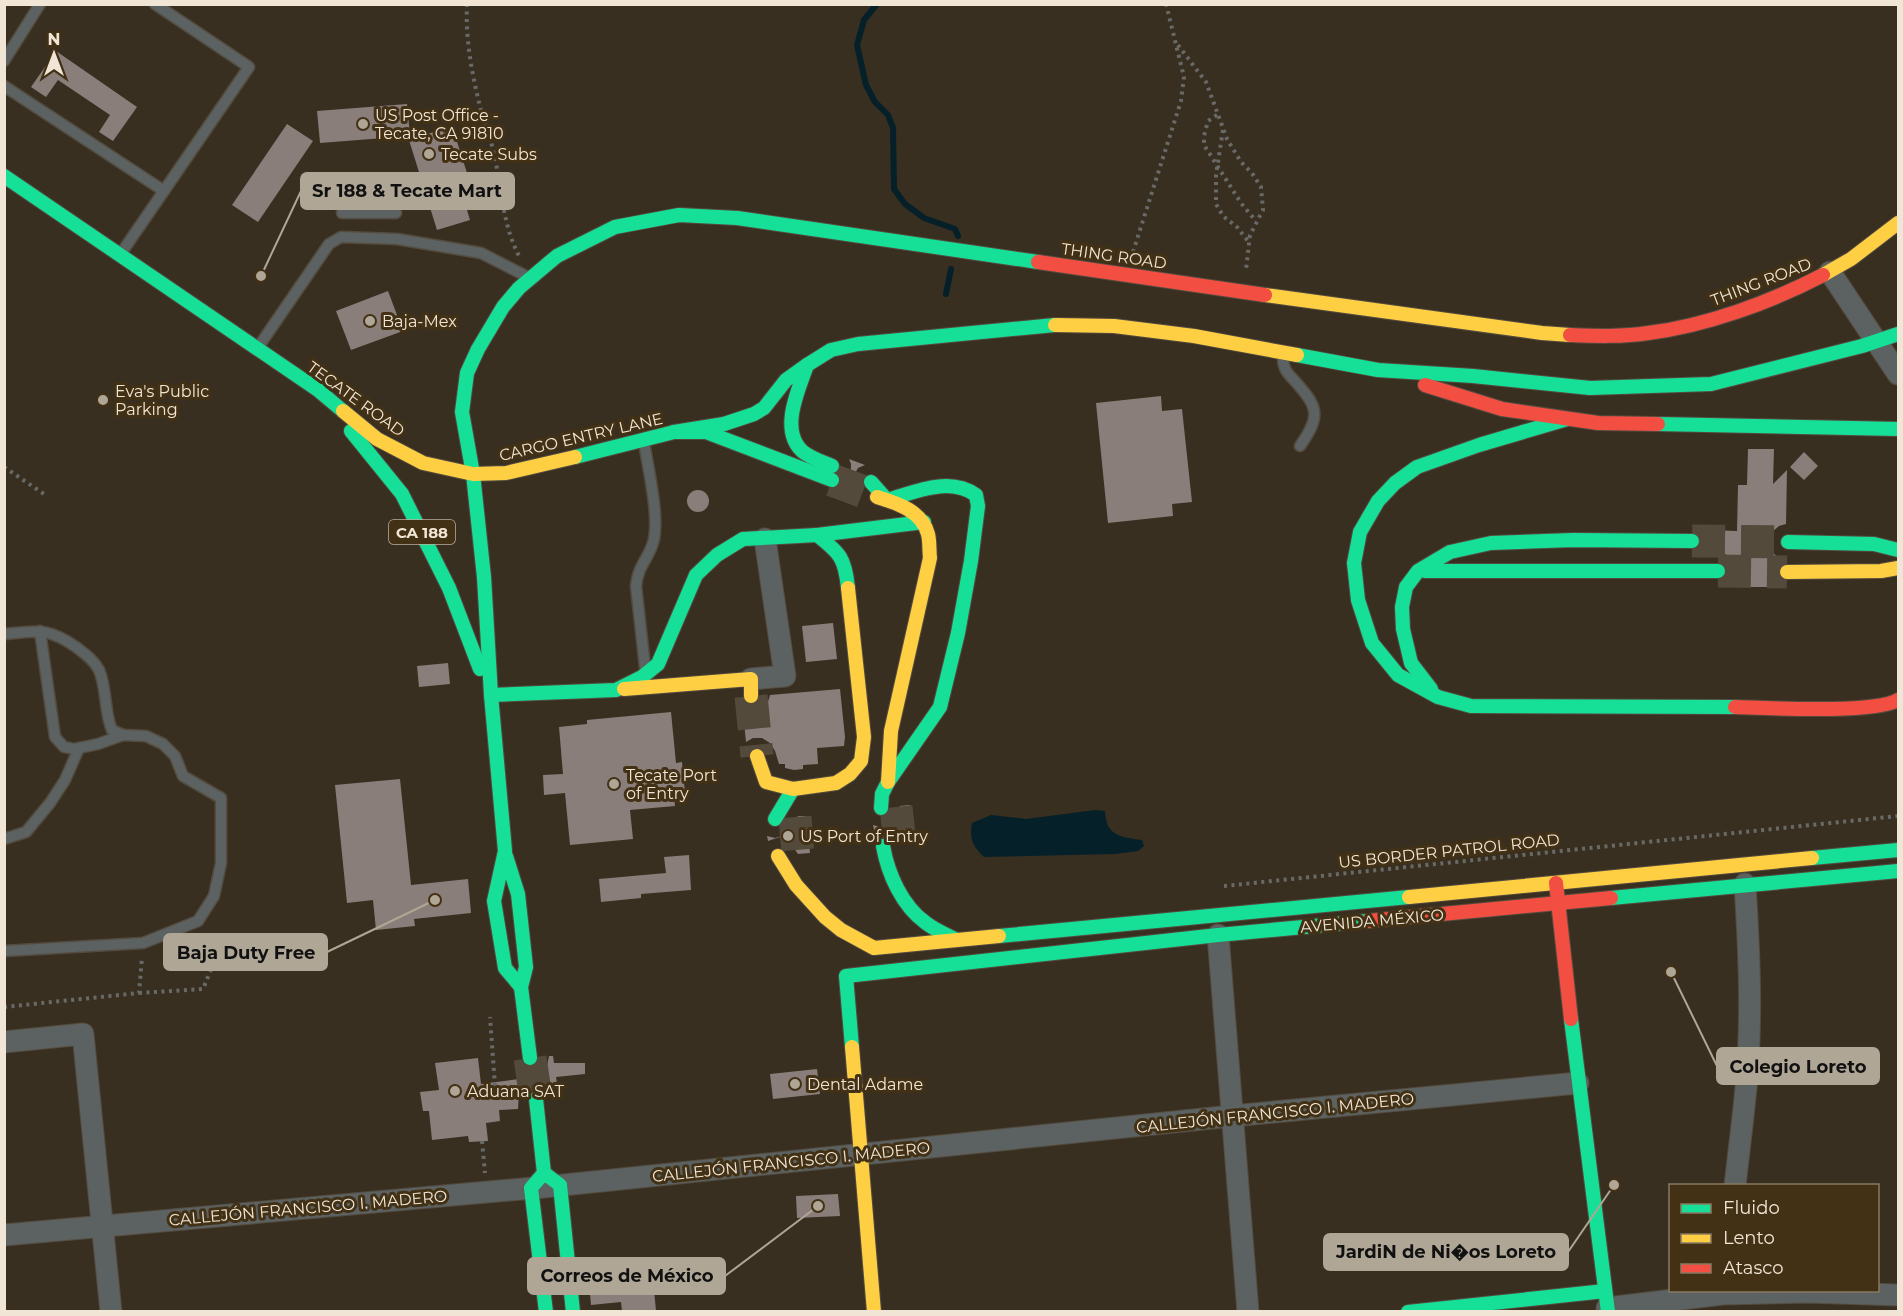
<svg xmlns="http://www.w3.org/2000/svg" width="1903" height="1316" viewBox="0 0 1903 1316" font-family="Montserrat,sans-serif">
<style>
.water{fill:#052029}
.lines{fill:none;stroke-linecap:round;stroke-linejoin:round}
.stream{stroke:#052029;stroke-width:6}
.building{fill:#8a7e7a}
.highway-tunnel{stroke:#544a3b;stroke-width:33;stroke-dasharray:33 16;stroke-linecap:butt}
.lane-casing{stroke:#544b3f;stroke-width:13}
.street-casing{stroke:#544b3f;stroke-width:23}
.fast-casing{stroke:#544b3f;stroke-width:16}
.slow-casing{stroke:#544b3f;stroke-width:16}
.jam-casing{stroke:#544b3f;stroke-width:16}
.path{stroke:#696a67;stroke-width:4;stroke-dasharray:3 4.5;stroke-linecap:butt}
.lane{stroke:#5b6261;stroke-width:10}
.street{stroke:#5b6261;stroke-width:21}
.fast{stroke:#16e098;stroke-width:14}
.slow{stroke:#ffcf43;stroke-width:14}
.jam{stroke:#f24e42;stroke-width:14}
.poi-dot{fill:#b0a696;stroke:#433115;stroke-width:2}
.labels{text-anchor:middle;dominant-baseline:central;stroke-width:6;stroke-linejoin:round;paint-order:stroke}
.shield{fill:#433115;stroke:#bdb09c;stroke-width:1.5}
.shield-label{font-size:15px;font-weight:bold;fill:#f1e6d6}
.poi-label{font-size:16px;fill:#f1e6d6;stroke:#433115;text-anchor:start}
.street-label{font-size:16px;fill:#f1e6d6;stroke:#433115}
.leader{fill:none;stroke:#b0a696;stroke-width:2}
.callout-dot{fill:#b0a696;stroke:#433115;stroke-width:2}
.callout{fill:#b0a696;stroke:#b0a696;stroke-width:2}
.callout-label{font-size:18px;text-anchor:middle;font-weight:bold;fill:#111}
</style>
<rect width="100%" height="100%" fill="#382f20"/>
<!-- water -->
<path class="water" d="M1095,810L1105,811C1106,836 1120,837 1142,840L1144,846L1138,851L1115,854L984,857C973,846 969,839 972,823L991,815L1026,819Z"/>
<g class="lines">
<!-- stream -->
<g class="stream">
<polyline points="877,4 864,20 857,45 866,85 875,102 888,115 893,128 894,189 905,204 924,218 955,229 958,236"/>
<polyline points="946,294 951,269"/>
</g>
</g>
<!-- building -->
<g class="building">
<polygon points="56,51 137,107 113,141 99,132 110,115 58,80 46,97 31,87"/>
<polygon points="407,104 410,136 320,143 317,111"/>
<polygon points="287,124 313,141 258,222 232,205"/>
<polygon points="452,126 467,173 457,177 470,220 437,230 409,140"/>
<polygon points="388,291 403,331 351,350 336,311"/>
<polygon points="1161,396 1162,411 1182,409 1192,502 1172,504 1173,516 1108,523 1096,403"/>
<polygon points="1748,449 1774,449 1773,484 1787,470 1786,524 1779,526 1772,532 1769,541 1771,550 1777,557 1770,563 1768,573 1771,581 1777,587 1728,587 1734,580 1737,572 1734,562 1727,555 1718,551 1707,551 1711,541 1707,530 1737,531 1738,485 1747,485"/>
<polygon points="1804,452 1818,466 1804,480 1790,467"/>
<polygon points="849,459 865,465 858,468 853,477 853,486 859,497 859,502 842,496 850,486 851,464"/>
<circle cx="698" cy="501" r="11"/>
<polygon points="833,623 837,659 806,662 802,626"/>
<polygon points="448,663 450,684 419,687 417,666"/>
<polygon points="840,689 845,737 844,746 817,748 818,764 803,765 803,769 794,770 785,768 785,764 779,764 775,751 770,743 762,738 753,738 746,742 743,713 752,715 761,712 767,705 770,695"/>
<polygon points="671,712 676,763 682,762 685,793 674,794 675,806 630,810 633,839 570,845 565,793 544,795 543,775 563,774 559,727 587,724 587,720"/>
<polygon points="400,779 411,885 468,879 471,913 414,919 415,926 376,930 373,900 347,903 335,785"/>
<polygon points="910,805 914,843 902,844 897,834 888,828 880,828 874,830 873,825 880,827 889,825 896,819 900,806"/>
<polygon points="798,816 806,816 810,853 798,854 789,841 780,837 768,841 767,836 775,838 785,835 791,829"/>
<polygon points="689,855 691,890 641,894 641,898 601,902 599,879 666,873 664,857"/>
<polygon points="549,1056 553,1056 554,1063 585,1063 585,1074 556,1077 557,1084 548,1085 543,1082 535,1080 525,1084 519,1092 518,1109 499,1110 500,1121 486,1123 488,1141 469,1142 468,1136 432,1140 429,1111 423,1111 420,1092 439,1090 435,1063 478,1058 481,1084 526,1078 526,1076 533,1076 542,1073 547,1066"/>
<polygon points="817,1069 820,1094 773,1099 770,1074"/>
<polygon points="838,1194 840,1216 797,1218 796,1196"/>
<polygon points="652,1268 656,1311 622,1311 621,1302 591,1305 588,1273"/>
</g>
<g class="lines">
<!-- highway-tunnel -->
<g class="highway-tunnel">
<polyline points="832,480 867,493"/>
<polyline points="1692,541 1788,542"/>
<polyline points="1718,571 1787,572"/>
<polyline points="751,696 757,756"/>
<polyline points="896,807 900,844"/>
<polyline points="795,817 798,854"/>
<polyline points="530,1058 536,1099"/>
</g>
<defs>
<g id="lane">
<polyline points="4,61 40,4"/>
<polyline points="4,86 164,191"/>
<polyline points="342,213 396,213"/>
<polyline points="122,252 249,67 155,4"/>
<polyline points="259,346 329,244 341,237 397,239 481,253 528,277"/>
<path d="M1283,358C1283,368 1287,373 1293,379C1318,407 1322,414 1300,446"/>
<path d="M644,442C648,468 659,514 654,539C650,558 638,564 636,586L645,667"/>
<path d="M4,634C38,631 47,627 76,647C85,654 94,660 99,670C107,688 104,712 112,730L123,735"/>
<polyline points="4,839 26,832 50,803 65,780 79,748"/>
<polyline points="4,951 143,943 198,921 214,896 221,863 221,798 183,776 175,756 163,744 146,736 123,735 98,744 74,749 64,747 55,737 40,631"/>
</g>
<g id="street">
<polyline points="1830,272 1898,374"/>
<polyline points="751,679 785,676 765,539"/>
<polyline points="1218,935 1248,1312"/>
<polyline points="4,1042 83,1034 111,1312"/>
<path d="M1735,1186C1739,1149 1744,1113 1747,1076C1752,1012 1749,948 1745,884"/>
<polyline points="4,1235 544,1187 1232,1116 1578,1083"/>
<polyline points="1607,1308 1723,1294 1807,1292 1898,1295"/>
</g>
<g id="fast">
<polyline points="4,176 318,390 343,411"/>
<polyline points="1297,355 1378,370 1473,376 1590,388 1711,384 1862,346 1898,334"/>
<path d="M807,365C799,389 779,429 802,451C810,458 823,462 832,466"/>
<polyline points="1567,419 1479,445 1417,467 1395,483 1378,501 1360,532 1354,563 1358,600 1372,643 1398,675 1438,697 1471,706 1735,707"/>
<polyline points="1658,424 1898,429"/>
<polyline points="351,431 402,494 449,588 480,669"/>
<polyline points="674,432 724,424 754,414 764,408 786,380 807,365 831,350 858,344 1055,325"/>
<polyline points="575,457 674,432 706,432 832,480"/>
<polyline points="473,474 462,412 467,373 478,349 503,307 519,288 557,256 615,227 679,215 737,218 1038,262"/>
<polyline points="473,474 484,577 491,695 505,851 494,901 505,968 521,987"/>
<path d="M871,482L887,500C915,492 949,476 976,495L978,506L971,561L958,633L940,707L888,782L882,794L881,808"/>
<polyline points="817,535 924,522"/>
<polyline points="1788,542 1874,544 1898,550"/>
<polyline points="1425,571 1718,571"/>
<polyline points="1431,689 1411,663 1403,629 1402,607 1406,587 1418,571 1450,552 1491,543 1573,540 1692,541"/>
<path d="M491,695L616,690L642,677L658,664L696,575L717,555L743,539L817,535C840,553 845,558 848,588"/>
<polyline points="775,819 793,789"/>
<path d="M883,846C888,874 902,906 926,923C935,930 945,934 955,939"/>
<polyline points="506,856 518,894 526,967 521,987 530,1058"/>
<polyline points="1812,858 1898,850"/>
<polyline points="1611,898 1898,871"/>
<polyline points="999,936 1409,897"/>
<polyline points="1571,1019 1608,1312"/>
<polyline points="852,1047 846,976 1218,935 1368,921"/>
<polyline points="536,1099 544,1173 531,1188 546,1312"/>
<polyline points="544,1173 560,1185 573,1312"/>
<polyline points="1408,1312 1605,1291"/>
</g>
<g id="slow">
<polyline points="1823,275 1851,259 1898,223"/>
<polyline points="1265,295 1542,333 1570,335"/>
<polyline points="1055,325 1114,326 1194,336 1297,355"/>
<polyline points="343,411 377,439 423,463 473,474 506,473 575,457"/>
<path d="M877,497C897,503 922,511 928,534C930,542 929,550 930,558L891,731L888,782"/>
<polyline points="1787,572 1881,571 1898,568"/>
<polyline points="624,689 751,679 751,696"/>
<polyline points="757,756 766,782 793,789 836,783 850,774 861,761 864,737 848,588"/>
<polyline points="778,856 796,885 825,917 841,930 874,948 999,936"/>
<polyline points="1409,897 1812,858"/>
<polyline points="852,1047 874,1312"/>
</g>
<g id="jam">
<polyline points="1038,262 1265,295"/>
<path d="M1570,335C1596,336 1622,337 1648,333C1706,326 1771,302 1823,275"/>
<polyline points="1425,385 1502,409 1598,423 1658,424"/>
<path d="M1735,707C1768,708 1873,714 1898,700"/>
<polyline points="1556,883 1571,1019"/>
<polyline points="1368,921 1611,898"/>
</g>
</defs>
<!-- lane casing -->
<use href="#lane" class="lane-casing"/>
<!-- street casing -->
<use href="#street" class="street-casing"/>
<!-- fast casing -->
<use href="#fast" class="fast-casing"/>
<!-- slow casing -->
<use href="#slow" class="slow-casing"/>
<!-- jam casing -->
<use href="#jam" class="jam-casing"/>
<!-- path -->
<g class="path">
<path d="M467,4C465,40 473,80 482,114C486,127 491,140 494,154C502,189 502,223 519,256"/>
<polyline points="1178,45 1206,82 1227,139 1241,162 1252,173 1261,187 1263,210 1250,235 1246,270"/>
<polyline points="1217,115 1208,121 1204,136 1204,145 1241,203 1256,221"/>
<polyline points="1223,130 1216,175 1216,204 1223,216 1237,227 1248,241"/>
<polyline points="1133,252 1181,101 1184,77 1166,4"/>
<polyline points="4,467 44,494"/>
<polyline points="1224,886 1898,816"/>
<polyline points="139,993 203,989 217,955 205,934"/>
<polyline points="4,1007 139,993 142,957"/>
<polyline points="488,1099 495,1086 490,1017"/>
<polyline points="482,1141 485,1173"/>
</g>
<!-- lane -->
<use href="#lane" class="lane"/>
<!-- street -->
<use href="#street" class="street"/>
<!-- fast -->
<use href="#fast" class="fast"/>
<!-- slow -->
<use href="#slow" class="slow"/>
<!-- jam -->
<use href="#jam" class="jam"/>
</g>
<!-- markers -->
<g class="poi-dot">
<circle cx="363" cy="124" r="6"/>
<circle cx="429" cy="154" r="6"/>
<circle cx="370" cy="321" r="6"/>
<circle cx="103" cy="400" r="6"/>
<circle cx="614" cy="784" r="6"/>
<circle cx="788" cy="836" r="6"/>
<circle cx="795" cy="1084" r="6"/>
<circle cx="455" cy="1091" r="6"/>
</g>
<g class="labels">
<!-- shield labels -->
<rect class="shield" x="389" y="520" width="66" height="24" rx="4.5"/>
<g class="shield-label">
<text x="422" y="532">CA 188</text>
</g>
<!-- poi labels -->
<g class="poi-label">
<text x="375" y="115">US Post Office -<tspan x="375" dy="18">Tecate, CA 91810</tspan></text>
<text x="441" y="154">Tecate Subs</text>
<text x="382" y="321">Baja-Mex</text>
<text x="115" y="391">Eva's Public<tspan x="115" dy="18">Parking</tspan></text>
<text x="626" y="775">Tecate Port<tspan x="626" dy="18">of Entry</tspan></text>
<text x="800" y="836">US Port of Entry</text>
<text x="807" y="1084">Dental Adame</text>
<text x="467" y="1091">Aduana SAT</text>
</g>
<!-- street labels -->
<g class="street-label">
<text transform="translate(1114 256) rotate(8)">THING ROAD</text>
<text transform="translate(1761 282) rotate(-21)">THING ROAD</text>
<text transform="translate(356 399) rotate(36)">TECATE ROAD</text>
<text transform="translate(581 437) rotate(-13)">CARGO ENTRY LANE</text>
<text transform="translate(1449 851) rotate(-6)">US BORDER PATROL ROAD</text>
<text transform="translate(1372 921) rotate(-5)">AVENIDA MÉXICO</text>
<text transform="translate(1275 1113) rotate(-6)">CALLEJÓN FRANCISCO I. MADERO</text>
<text transform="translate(791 1162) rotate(-6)">CALLEJÓN FRANCISCO I. MADERO</text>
<text transform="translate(308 1208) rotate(-5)">CALLEJÓN FRANCISCO I. MADERO</text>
</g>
</g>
<!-- callouts -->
<path class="leader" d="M261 276L301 191M435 900L327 952M1671 972L1717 1066M1614 1185L1568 1252M818 1206L725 1276"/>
<g class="callout-dot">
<circle cx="261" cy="276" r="6"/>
<circle cx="435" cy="900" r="6"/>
<circle cx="1671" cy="972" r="6"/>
<circle cx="1614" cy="1185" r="6"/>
<circle cx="818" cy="1206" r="6"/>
</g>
<g class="callout">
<rect x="301" y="173" width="213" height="36" rx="6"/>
<rect x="164" y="934" width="163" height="36" rx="6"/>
<rect x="1717" y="1048" width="162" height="36" rx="6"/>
<rect x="1324" y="1234" width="244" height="36" rx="6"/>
<rect x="528" y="1258" width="197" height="36" rx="6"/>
</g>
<g class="callout-label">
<text x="407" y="197">Sr 188 &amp; Tecate Mart</text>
<text x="246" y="959">Baja Duty Free</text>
<text x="1798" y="1073">Colegio Loreto</text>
<text x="1446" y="1258">JardiN de Ni�os Loreto</text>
<text x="627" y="1282">Correos de México</text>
</g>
<!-- border -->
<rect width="1903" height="1316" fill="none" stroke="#f1e6d6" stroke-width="12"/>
<!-- legend -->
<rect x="1669" y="1184" width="210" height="108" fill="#433115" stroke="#897962" stroke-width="1.5"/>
<rect x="1681" y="1204" width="30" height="9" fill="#16e098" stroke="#897962" stroke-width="1.5"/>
<text x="1723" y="1214" font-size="18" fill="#f1e6d6">Fluido</text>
<rect x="1681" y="1234" width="30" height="9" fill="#ffcf43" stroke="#897962" stroke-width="1.5"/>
<text x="1723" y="1244" font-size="18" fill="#f1e6d6">Lento</text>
<rect x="1681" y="1264" width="30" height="9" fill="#f24e42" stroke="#897962" stroke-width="1.5"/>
<text x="1723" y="1274" font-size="18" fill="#f1e6d6">Atasco</text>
<!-- north arrow -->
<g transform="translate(54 54)" stroke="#433115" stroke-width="4.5" paint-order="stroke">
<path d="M0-4.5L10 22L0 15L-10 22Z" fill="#f1e6d6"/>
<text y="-9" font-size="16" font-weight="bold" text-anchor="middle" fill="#f1e6d6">N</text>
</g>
</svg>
